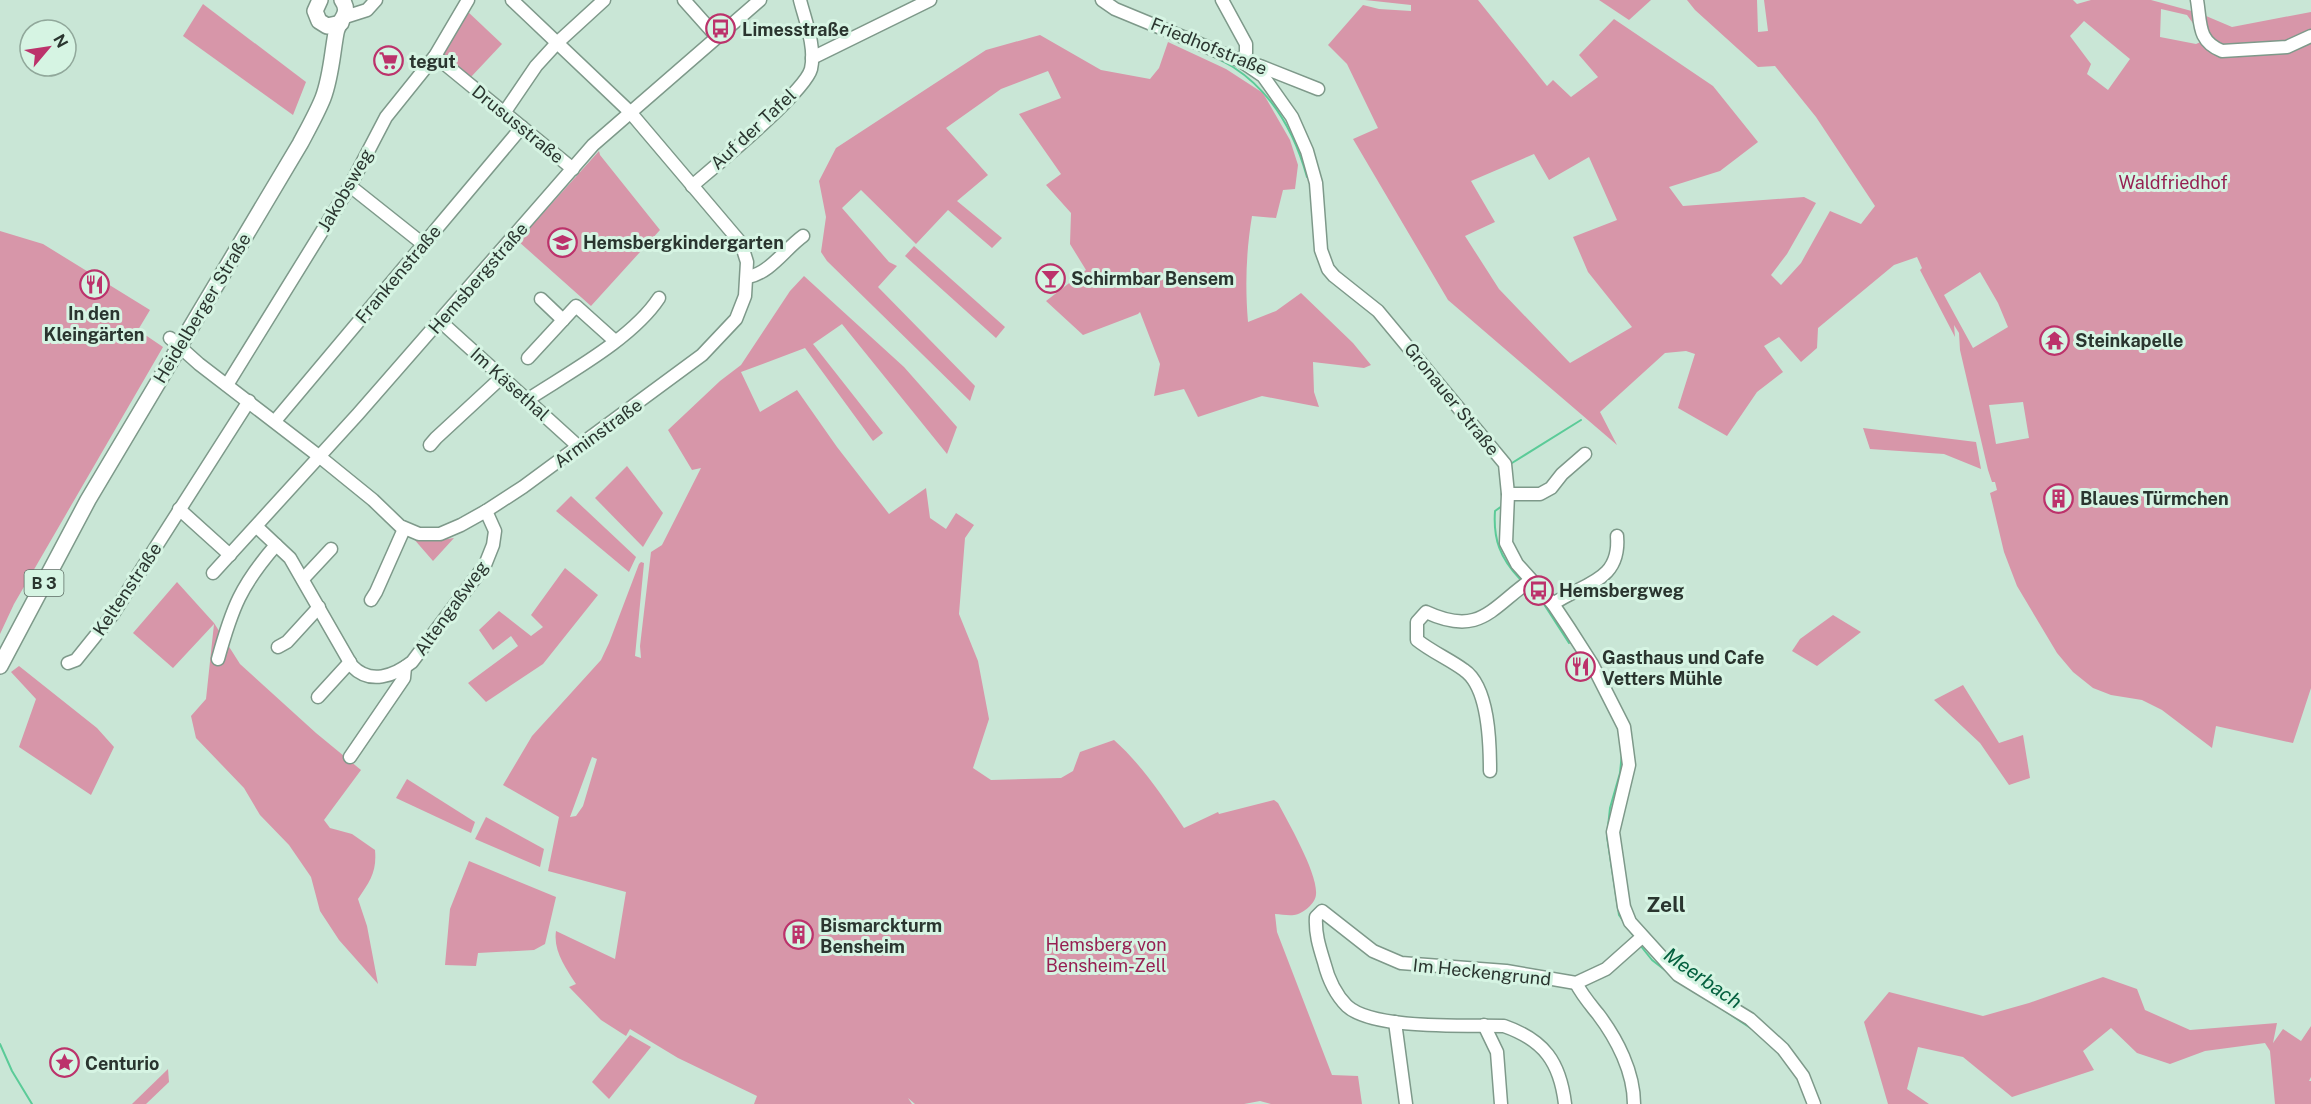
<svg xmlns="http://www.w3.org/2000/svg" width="2311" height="1104" viewBox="0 0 2311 1104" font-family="'Public Sans',sans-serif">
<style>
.green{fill:#d796a9;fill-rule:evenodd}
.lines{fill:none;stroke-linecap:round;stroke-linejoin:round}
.stream{stroke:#5bcb98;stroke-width:2}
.minor-casing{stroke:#7e998a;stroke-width:15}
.major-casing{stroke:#7e998a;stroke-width:18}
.minor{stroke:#fff;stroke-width:12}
.major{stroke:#fff;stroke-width:15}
.labels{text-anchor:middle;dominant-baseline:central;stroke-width:6;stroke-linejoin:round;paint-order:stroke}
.shield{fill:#d6f4e3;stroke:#5e6e65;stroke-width:1.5}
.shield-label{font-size:16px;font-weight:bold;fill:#2a352f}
.poi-label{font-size:18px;font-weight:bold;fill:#2a352f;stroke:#d6f4e3;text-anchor:start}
.street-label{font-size:18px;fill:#2a352f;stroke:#d6f4e3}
.park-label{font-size:18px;fill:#962052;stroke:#d6f4e3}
.water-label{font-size:20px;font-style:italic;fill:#04603f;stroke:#d6f4e3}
.quarter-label{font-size:21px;font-weight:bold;fill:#2a352f;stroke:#d6f4e3}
</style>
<rect width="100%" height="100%" fill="#c9e6d6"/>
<!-- green -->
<g class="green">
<path d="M1365,0H1478L1547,86L1553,80L1571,97L1598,77L1579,55L1614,19L1713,86L1758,142L1720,171L1669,187L1683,206L1804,197L1816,203L1787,254L1771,275L1781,285L1801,263L1830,211L1861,224L1875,206L1816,117L1775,66L1758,67L1695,10L1687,0H1757L1758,32L1768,31L1764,0H2073L2077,4L2091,0H2151L2199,13L2232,27L2311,12V688L2293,743L2216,726L2212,748L2162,710L2142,700L2111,695L2093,688L2073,672L2057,653L2017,586L2004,552L1990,493L1997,490L1995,482H1992L1988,470L1960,350L1959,333L1954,325L1955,337L1920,270L1922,268L1917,257L1894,265L1818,328L1817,348L1801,362L1779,337L1764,346L1783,372L1757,392L1727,436L1678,408L1695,354L1686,351L1665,353L1600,412L1617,445L1448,300L1353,139L1378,128L1347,64L1328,45L1363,5L1379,9L1411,11V5ZM2161,9L2187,15L2205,40L2196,44L2160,37ZM2084,21L2130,59L2108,90L2087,74L2091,64L2070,36ZM1534,154L1549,180L1589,157L1617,220L1573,237L1588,272L1632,327L1570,363L1499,289L1465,236L1495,222L1471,181ZM1980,272L1998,303L2008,327L1973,348L1944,295ZM2023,402L2029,438L1996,444L1989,405Z"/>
<polygon points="1599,0 1651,0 1629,20"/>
<polygon points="203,4 306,82 293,115 183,36"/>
<polygon points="467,11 502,44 470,78 444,56 443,52"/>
<path d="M1040,35L1101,70L1150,79L1159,68L1168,42L1226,69L1263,93L1290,140L1298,165L1295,189L1283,190L1276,218L1252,216C1246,252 1245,286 1248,322L1276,311L1301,293L1353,343L1371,365L1364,368L1313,362L1314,392L1319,407L1262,396L1198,417L1184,389L1154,396L1160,364L1140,312L1138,314L1083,335L1046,301L1086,270L1070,244L1071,213L1046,185L1061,174L1019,114L1061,98L1048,71L1001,89L946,128L988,175L957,201L1002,238L992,248L948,210L916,244L861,190L842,208L889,262L897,266L878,287L975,386L970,401L827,261L821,252L826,217L819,181L836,148L986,50Z"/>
<polygon points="599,151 600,155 660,230 591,306 518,241"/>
<polygon points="0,231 43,244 150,310 138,330 163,347 14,604 0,634"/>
<polygon points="914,246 1005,327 996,338 905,256"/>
<path d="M804,276L904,367L957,427L947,454L842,324L813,344L883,433L873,441L805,348L741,372L760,412L797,390L837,447L889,514L926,488L930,518L946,529L956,513L974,525L965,538L959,614L978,661L989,719L973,768L991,780L1061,778L1073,771L1080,752L1114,740C1142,765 1163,797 1184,828L1218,812L1219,814L1274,800L1278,803C1288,822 1318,874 1316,894C1316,903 1303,914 1294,915C1288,916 1281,914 1275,914L1277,932L1332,1075L1358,1076L1362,1104H1271L1260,1101L1244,1104H915L908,1098L912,1104H754L757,1096L678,1058L630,1029L626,1036L601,1020L569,987L576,984C566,968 553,951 556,931L615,959L626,892L548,871L559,817L503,785L532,736L601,660L609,643L639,564L641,562L644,563L635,656L641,658L640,646L651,552L662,545L701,468L692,470L668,430L720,381L741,365L790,291ZM592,757L597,759L583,806L576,816L570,817Z"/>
<polygon points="1863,428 1976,442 1981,469 1944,454 1870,449"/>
<polygon points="627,466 663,513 643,547 595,498"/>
<polygon points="571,496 636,557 629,572 556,511"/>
<polygon points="413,538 433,541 454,538 433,561"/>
<polygon points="565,568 598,595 543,664 486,702 468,683 518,646 511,636 493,650 479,630 499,611 531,636 543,627 531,615"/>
<path d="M177,582L214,623L240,664L316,733L361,770L324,820L330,828L352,834L375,850C377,872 370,881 358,899L367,926L378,984L339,940L320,911L311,877L289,845L260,815L244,788L196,738L191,716L206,699L214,624L173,668L133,633Z"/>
<polygon points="1833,615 1861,632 1817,666 1792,651 1800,639"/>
<polygon points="19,666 97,728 114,747 91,795 19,747 36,699 11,672"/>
<polygon points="1963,685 1999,743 2023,735 2030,778 2009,785 1980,743 1934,700"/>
<polygon points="407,779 475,822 471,833 396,798"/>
<polygon points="486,817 544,849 540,867 475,839"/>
<polygon points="469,861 556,897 545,944 534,950 478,953 476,966 445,965 450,909"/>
<polygon points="2103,977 2137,989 2145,1010 2190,1030 2277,1023 2273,1043 2283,1029 2301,1041 2311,1026 2311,1077 2309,1081 2311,1081 2311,1104 2275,1104 2270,1051 2265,1043 2205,1051 2170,1064 2137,1053 2111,1028 2083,1051 2094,1070 2012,1097 1963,1057 1918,1047 1907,1089 1929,1104 1888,1104 1864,1022 1889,992 1983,1016 2029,1003"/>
<polygon points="630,1035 651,1047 609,1099 592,1082"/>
<polygon points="168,1069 169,1082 146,1104 132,1104"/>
</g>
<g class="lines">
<!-- stream -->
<g class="stream">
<path d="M1144,27C1172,40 1209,52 1233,67C1272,92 1295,134 1307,177L1308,176"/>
<polyline points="1512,463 1581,420"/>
<path d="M1502,506L1495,511C1493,539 1500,558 1520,579"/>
<polyline points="1528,587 1540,598 1569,643"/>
<polyline points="1622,753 1620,773 1610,808 1607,836 1619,915 1635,938"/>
<polyline points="1640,945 1652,960 1670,974"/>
<polyline points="1722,1009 1755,1031"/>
<polyline points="0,1044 12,1071 32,1104"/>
</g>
<defs>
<g id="minor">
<polyline points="684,0 717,37"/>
<polyline points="1102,0 1115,9 1241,61 1260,66 1318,89"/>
<polyline points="1222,0 1246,44 1246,53 1241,61"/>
<path d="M2197,0C2201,23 2197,41 2222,51L2287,47L2311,36"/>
<polyline points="345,17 367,10 376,0"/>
<polyline points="435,56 573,169"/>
<polyline points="812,58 930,0"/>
<polyline points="1241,61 1263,76 1292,117 1307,151 1316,183 1321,250 1328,269 1334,276 1378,311 1505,464 1508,494 1506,543 1517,564 1553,604 1569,628 1592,664 1624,727 1629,765 1613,832 1624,907 1630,922 1678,975 1750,1019 1783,1049 1803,1076 1814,1104"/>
<polyline points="504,113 536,66 557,43 604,0"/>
<polyline points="350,186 423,244"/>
<path d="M692,186C715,166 805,92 811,69C816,47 805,20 800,0"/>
<path d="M748,277C770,273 785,249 803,236"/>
<polyline points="541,299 563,320"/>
<polyline points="440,321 579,447"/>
<polyline points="170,338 199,364 320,457 373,500 400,526 419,534 440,534 461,525 486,511 523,487 702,355 736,319 745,296 747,262 741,243 630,112 512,0"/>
<polyline points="528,358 576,306 615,341"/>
<polyline points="227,385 350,186 386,117 435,56 468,0"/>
<path d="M527,400C568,373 632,339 659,298"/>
<polyline points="275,421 522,127"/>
<polyline points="430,445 436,438 502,377"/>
<polyline points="1508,494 1540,494 1551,488 1562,474 1585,454"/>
<polyline points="179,509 230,555"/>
<path d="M257,527L290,558L352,666C370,685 394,676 412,662L485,565L493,545L495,531L486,511"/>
<polyline points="213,573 358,414 593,145 760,0"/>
<polyline points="303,579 331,549"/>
<polyline points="371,600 376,592 404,529"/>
<path d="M1553,604C1583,583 1621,582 1617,536"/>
<polyline points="278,647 287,642 319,607"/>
<path d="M218,659C232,608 241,585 276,545"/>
<polyline points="68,663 76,660 113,614 249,401"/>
<polyline points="318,697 350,662"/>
<polyline points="350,757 404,678 405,667"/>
<path d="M1490,771C1490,743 1489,687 1464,670C1449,659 1432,652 1417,640V622L1426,612C1480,637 1491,608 1531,580"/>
<path d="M1576,983C1582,995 1590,1004 1598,1014C1617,1039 1634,1072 1634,1104"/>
<polyline points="1395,1022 1406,1104"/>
<polyline points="1484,1025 1497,1052 1501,1104"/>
<path d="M1565,1104C1560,1062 1544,1040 1504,1026C1467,1025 1373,1030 1347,1006C1335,994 1328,978 1324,962C1319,946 1315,933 1316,917L1322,911L1373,951L1401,963L1506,971L1576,983L1606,969L1642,937"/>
</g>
<g id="major">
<polyline points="320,0 315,11 319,21 327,26 341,23"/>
<path d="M0,666L88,500L300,144C308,129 317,113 323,98C331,77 332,55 336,33C338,20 352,14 342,0"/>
</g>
</defs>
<!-- minor casing -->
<use href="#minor" class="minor-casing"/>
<!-- major casing -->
<use href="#major" class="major-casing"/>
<!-- minor -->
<use href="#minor" class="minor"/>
<!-- major -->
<use href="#major" class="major"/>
</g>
<!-- icons -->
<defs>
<symbol id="bus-ring" viewBox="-11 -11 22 22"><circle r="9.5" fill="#d6f4e3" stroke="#bc326b" stroke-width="1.5"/><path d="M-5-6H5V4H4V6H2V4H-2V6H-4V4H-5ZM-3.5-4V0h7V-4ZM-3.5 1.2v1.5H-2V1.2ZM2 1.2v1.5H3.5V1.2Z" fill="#bc326b"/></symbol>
<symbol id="supermarket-ring" viewBox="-11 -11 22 22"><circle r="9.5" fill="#d6f4e3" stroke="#bc326b" stroke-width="1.5"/><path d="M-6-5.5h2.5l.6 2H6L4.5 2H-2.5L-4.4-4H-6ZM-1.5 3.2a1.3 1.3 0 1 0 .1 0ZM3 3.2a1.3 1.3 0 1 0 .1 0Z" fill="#bc326b"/></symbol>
<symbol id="school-ring" viewBox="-11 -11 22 22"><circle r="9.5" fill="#d6f4e3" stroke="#bc326b" stroke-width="1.5"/><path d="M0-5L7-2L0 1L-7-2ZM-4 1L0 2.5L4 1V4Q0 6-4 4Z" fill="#bc326b"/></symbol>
<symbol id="bar-ring" viewBox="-11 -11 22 22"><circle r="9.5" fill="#d6f4e3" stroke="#bc326b" stroke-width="1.5"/><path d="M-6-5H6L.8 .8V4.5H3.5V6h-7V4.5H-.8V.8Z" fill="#bc326b"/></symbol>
<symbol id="restaurant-ring" viewBox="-11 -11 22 22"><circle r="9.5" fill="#d6f4e3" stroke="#bc326b" stroke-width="1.5"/><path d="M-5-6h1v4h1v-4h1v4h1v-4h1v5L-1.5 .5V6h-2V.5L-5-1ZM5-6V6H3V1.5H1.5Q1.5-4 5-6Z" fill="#bc326b"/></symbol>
<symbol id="temple-ring" viewBox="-11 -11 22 22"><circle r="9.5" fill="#d6f4e3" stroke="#bc326b" stroke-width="1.5"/><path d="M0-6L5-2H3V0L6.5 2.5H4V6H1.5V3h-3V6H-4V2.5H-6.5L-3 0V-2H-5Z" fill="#bc326b"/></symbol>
<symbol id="building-ring" viewBox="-11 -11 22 22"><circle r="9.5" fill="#d6f4e3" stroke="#bc326b" stroke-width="1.5"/><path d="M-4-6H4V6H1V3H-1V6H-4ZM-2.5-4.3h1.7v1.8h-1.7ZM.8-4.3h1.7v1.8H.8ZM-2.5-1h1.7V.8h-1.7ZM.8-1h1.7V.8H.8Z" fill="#bc326b"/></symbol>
<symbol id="sight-ring" viewBox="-11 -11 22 22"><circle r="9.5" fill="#d6f4e3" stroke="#bc326b" stroke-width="1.5"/><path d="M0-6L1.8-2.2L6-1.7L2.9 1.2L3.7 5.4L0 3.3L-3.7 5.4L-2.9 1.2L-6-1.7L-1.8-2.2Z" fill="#bc326b"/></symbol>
</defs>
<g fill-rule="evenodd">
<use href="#bus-ring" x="704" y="12" width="33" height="33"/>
<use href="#supermarket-ring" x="372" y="44" width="33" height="33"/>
<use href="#school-ring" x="546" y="226" width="33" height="33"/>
<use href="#bar-ring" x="1034" y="262" width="33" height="33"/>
<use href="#restaurant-ring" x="78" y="268" width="33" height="33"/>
<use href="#temple-ring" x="2038" y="324" width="33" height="33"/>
<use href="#building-ring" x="2042" y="482" width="33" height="33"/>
<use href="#bus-ring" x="1522" y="574" width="33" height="33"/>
<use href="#restaurant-ring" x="1564" y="650" width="33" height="33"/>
<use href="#building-ring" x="782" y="918" width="33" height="33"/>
<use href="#sight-ring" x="48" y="1046" width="33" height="33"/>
</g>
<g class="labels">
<!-- shield labels -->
<rect class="shield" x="24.5" y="570" width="39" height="26" rx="4.5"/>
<g class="shield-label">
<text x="44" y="583">B 3</text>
</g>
<!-- poi labels -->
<g class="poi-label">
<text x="742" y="29">Limesstraße</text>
<text x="409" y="61">tegut</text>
<text x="583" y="242">Hemsbergkindergarten</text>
<text x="1071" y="278">Schirmbar Bensem</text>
<text x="94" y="313" text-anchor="middle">In den<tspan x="94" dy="21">Kleingärten</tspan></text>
<text x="2075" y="340">Steinkapelle</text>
<text x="2080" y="498">Blaues Türmchen</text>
<text x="1559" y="590">Hemsbergweg</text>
<text x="1602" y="657">Gasthaus und Cafe<tspan x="1602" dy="21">Vetters Mühle</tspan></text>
<text x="820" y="925">Bismarckturm<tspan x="820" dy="21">Bensheim</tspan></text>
<text x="85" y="1063">Centurio</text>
</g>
<!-- street labels -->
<g class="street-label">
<text transform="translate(1209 46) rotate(22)">Friedhofstraße</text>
<text transform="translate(518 124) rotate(39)">Drususstraße</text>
<text transform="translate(753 129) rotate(-43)">Auf der Tafel</text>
<text transform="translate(345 190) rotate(-60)">Jakobsweg</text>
<text transform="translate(398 274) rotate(-50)">Frankenstraße</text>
<text transform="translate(478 278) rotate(-49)">Hemsbergstraße</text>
<text transform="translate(202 308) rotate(-59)">Heidelberger Straße</text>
<text transform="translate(510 384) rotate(42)">Im Käsethal</text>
<text transform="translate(1452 399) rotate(51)">Gronauer Straße</text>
<text transform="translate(598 433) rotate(-36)">Arminstraße</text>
<text transform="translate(127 589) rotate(-56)">Keltenstraße</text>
<text transform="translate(451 608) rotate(-54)">Altengaßweg</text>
<text transform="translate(1482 972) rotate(6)">Im Heckengrund</text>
</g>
<!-- park labels -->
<g class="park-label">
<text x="2173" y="182">Waldfriedhof</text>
<text x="1106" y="944">Hemsberg von<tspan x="1106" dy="21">Bensheim-Zell</tspan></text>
</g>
<!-- water labels -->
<g class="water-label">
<text transform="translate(1703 978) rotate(35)">Meerbach</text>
</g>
<!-- quarter labels -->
<g class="quarter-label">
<text x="1666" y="904">Zell</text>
</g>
</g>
<!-- north arrow -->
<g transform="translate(48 48) rotate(61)"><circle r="28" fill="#d6f4e3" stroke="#91a89b" stroke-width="1.5"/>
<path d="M0-4.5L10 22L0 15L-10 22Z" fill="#bc326b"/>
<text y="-9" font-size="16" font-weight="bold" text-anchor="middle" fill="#2a352f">N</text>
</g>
</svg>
